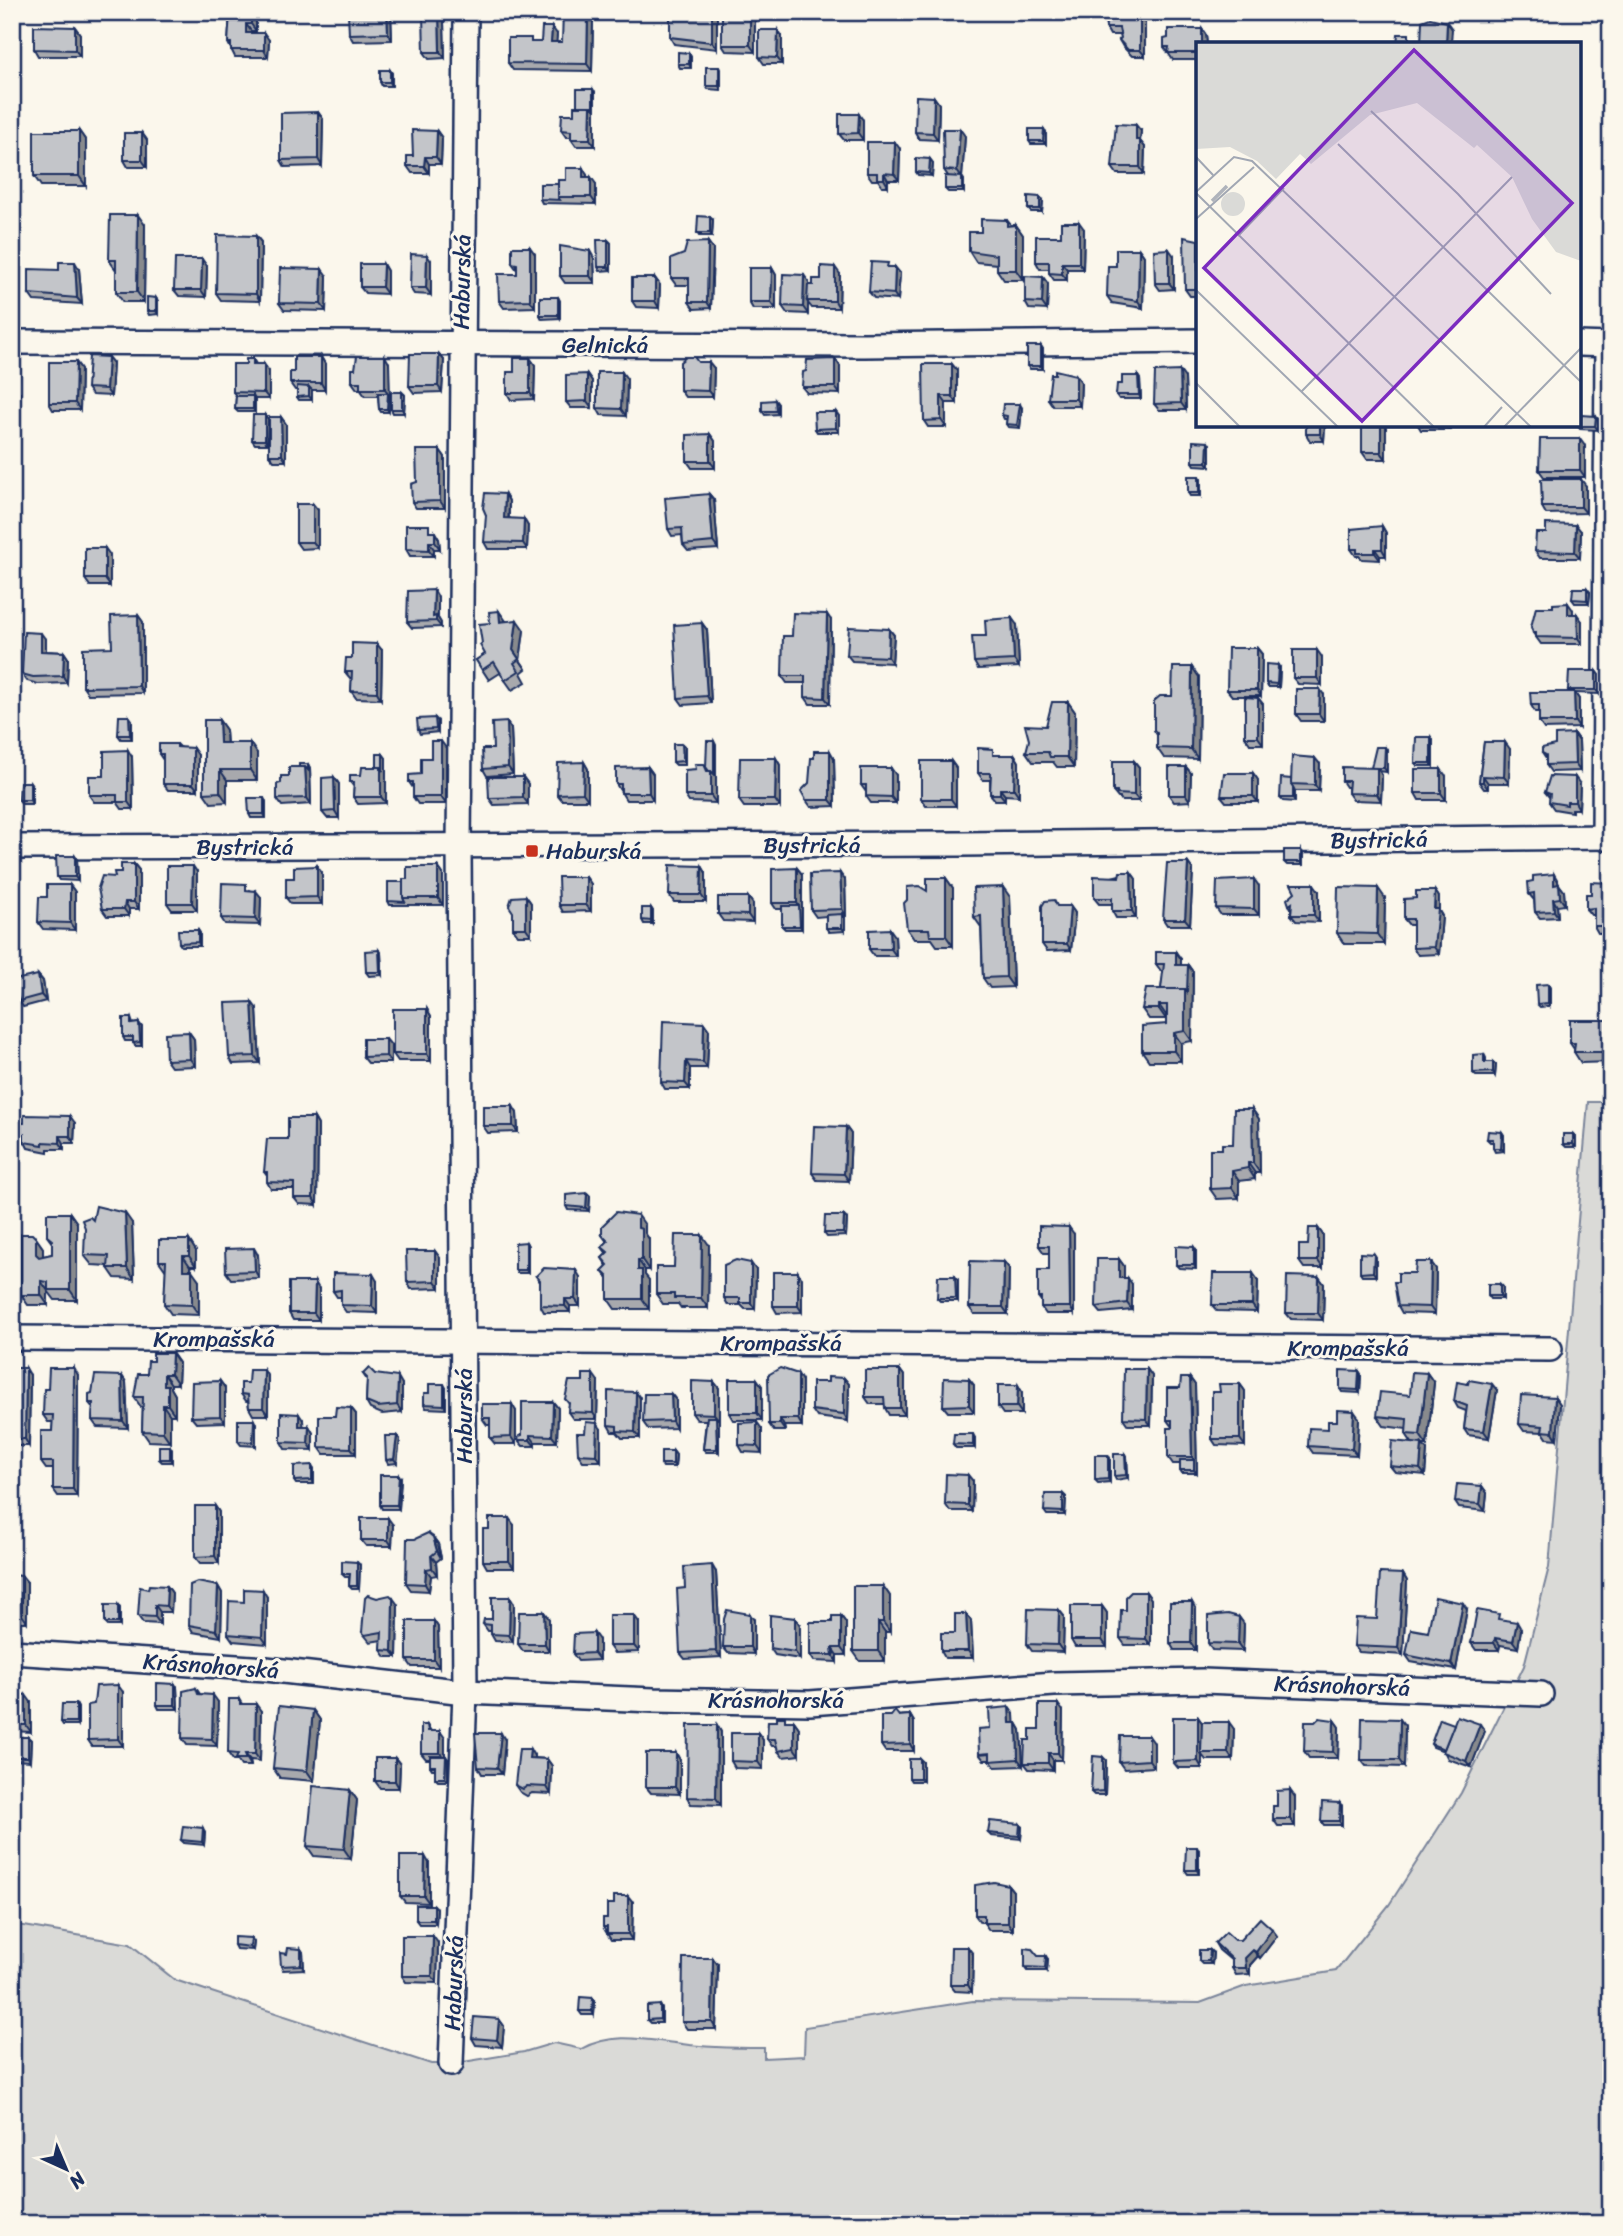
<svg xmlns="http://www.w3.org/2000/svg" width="1623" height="2236" viewBox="0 0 1623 2236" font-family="Sriracha,sans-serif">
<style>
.green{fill:#dadad7;stroke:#7a849a;stroke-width:2}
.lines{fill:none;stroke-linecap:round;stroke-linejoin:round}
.street-casing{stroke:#1b2f5e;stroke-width:28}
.street{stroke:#fbf7ec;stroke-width:23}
.wall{fill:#a8a9ad;stroke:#1b2f5e;stroke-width:2}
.shaded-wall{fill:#888a8d;stroke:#1b2f5e;stroke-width:2}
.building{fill:#c3c5c9;stroke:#1b2f5e;stroke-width:2}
.poi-dot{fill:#c8321e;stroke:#fbf7ec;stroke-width:2.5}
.labels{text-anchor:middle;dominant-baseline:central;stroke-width:6;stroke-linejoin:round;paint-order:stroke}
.street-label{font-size:23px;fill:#1b2f5e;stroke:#fbf7ec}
.poi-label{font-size:23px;fill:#1b2f5e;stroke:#fbf7ec;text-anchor:start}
.inset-river{fill:none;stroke:#afb3bb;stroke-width:3.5}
.inset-road{fill:none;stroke:#a1a7b3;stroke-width:2}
.view{fill:#7b2cbf;fill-opacity:0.15;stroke:#7b2cbf;stroke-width:3.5}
.inset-edge{fill:none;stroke:#1b2f5e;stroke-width:3.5}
</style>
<rect width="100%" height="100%" fill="#fbf7ec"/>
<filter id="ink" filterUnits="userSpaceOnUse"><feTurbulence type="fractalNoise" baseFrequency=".0143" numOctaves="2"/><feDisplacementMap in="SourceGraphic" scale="14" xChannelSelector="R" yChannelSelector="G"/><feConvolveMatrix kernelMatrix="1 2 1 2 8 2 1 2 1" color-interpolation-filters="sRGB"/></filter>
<g filter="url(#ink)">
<!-- green -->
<path class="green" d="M1588,1102H1611V2224H12V1924L130,1944L175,1980L431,2064H451L524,2052L554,2043L581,2049C613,2031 647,2040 682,2044C709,2048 736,2048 764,2048V2058L804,2056L805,2027L973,2001L1200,2003L1246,1986L1336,1971L1389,1905L1461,1793L1524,1666L1549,1567Z"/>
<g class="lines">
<defs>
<g id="street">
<polyline points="12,342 864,345 1198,341"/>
<polyline points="1579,344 1611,345"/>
<polyline points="1604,838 1607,345"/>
<polyline points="12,847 963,844 1611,837"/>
<polyline points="12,1338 1550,1349"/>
<polyline points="12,1652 266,1669 465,1692 654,1700 810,1703 1054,1684 1203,1681 1541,1694"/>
<polyline points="451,2064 465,1692 459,847 466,12"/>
</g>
</defs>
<!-- street casing -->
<use href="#street" class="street-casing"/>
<!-- street -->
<use href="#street" class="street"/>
</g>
<!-- wall -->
<g class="wall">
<polygon points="230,12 256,12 256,31 251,31 251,33 269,40 268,57 235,57 228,43"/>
<polygon points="391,12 392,40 353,41 349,34"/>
<polygon points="692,12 713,12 717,17 717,49 674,44 670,37"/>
<polygon points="722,12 755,12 755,52 726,51 722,45"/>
<polygon points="1045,12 1076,12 1047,15"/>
<polygon points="1105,12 1145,12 1145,56 1132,56 1123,47 1119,40 1121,38 1120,35 1110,35 1106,28"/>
<polygon points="593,19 592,71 513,70 508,63 534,42 541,42 557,34 556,42 562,42"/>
<polygon points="444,22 445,58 429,59 424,52"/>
<polygon points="75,27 80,34 80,56 38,56 34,49"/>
<polygon points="1202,29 1206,35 1207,44 1198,44 1198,60 1173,60 1164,47 1168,38"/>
<polygon points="782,37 782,64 764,64 759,57"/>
<polygon points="691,56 691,68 680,68 678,64"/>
<polygon points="390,70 392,73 392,86 382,86 380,82"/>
<polygon points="721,71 721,90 708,89 706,86"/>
<polygon points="595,92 595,146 576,146 571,139 571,137 566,137 561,130 574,114 577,106"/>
<polygon points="934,97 939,104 938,140 919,139 915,132"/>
<polygon points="318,112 323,119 322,166 285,167 281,160"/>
<polygon points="863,120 863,140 844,140 839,134"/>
<polygon points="79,131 86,141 86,186 41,186 34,176"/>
<polygon points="437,131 442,138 441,164 429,164 429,173 412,173 407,166 413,156"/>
<polygon points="1141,131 1140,141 1145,147 1144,174 1117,174 1112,167"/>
<polygon points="1046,132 1046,144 1031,144 1029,141"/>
<polygon points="142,133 147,140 147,167 128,167 124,160"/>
<polygon points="965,136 962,177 964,180 964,192 948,192 945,189 948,176 944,170"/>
<polygon points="900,149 899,180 888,180 888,186 882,186 878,180 872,180 867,173"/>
<polygon points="930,159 933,163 932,176 918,175 916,172"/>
<polygon points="587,175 587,177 596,184 596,204 542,203 540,199 558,184 566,180"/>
<polygon points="1043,200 1042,212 1031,212 1028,209"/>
<polygon points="713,220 712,236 699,236 697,233"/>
<polygon points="1007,220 1011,225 1016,225 1023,235 1023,280 1004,280 997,270 997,264 976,262 969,251 981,232"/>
<polygon points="145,225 144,302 123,302 116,292 116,270 109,260"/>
<polygon points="1084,229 1083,269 1067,269 1067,280 1054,280 1049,273 1049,269 1040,269 1036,262 1061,236"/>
<polygon points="256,236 261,242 260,301 221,300 216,293"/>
<polygon points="608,240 611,243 611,270 600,271 598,267"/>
<polygon points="1198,240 1198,296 1190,296 1185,289"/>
<polygon points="708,242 713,249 711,308 694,309 689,302 689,285 676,285 671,278"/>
<polygon points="1139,249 1144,256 1143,308 1112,303 1107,296 1116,266"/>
<polygon points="535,254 535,307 504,308 499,301 517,274 517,270 512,263"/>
<polygon points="1174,256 1174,289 1160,290 1155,283"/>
<polygon points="594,258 595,283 565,283 560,276"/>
<polygon points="431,261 431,295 414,294 410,288"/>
<polygon points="383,264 387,271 387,294 365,293 360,287"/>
<polygon points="207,266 206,297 179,296 174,290"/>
<polygon points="890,267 900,273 898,300 874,298 869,292"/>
<polygon points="772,268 776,275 776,309 753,309 749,302"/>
<polygon points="79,269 82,304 34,301 29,294"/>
<polygon points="840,274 839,308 812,308 808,303 808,314 787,313 782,306 809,282 809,285 813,285 821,279"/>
<polygon points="327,276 326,311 284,310 279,303"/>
<polygon points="1043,277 1048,284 1047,310 1029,309 1025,302"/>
<polygon points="655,278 660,285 659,308 636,307 632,301"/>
<polygon points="558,297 560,301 560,318 542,319 540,315"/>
<polygon points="156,298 158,301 158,314 149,315 147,311"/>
<polygon points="1041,346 1043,349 1043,369 1030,369 1027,366"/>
<polygon points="439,354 444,360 442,392 414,393 409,386"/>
<polygon points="321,357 325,364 325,390 312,390 312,400 299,400 297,397 297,390 295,390 290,383 294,372"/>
<polygon points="530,358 535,365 534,399 511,400 507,393 514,372"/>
<polygon points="253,359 256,364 269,371 269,399 255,399 255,412 238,412 235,409 236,396 233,392 246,364"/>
<polygon points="835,359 840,366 840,394 807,393 802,387 806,371"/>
<polygon points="12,362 20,369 17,390 20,393 19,408 13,412"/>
<polygon points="76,362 81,369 80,410 53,410 49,403"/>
<polygon points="698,362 714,368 713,397 685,397 680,390"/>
<polygon points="113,363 111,396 92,395 87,388"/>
<polygon points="389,363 389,412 381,412 379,409 378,396 365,396 360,389 357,389 352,382"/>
<polygon points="957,370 957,403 946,403 946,427 928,427 924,421"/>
<polygon points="587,374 592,381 592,408 571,408 566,402"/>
<polygon points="1076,375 1081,382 1080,406 1053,406 1048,399"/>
<polygon points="1138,376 1140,379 1141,399 1119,399 1116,395 1122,384"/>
<polygon points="1185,378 1186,410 1159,410 1154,404"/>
<polygon points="627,379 626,416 601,415 597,408"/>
<polygon points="402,392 405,395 404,413 393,413 391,409"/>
<polygon points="775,400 778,404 778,414 765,415 762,411"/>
<polygon points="1022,408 1020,428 1008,427 1006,424 1007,419 1004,419 1002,415"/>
<polygon points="836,412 839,416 839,432 817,432 815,429"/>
<polygon points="281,417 286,424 286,461 274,461 269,455"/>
<polygon points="268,419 267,444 255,444 252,440"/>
<polygon points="1598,419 1598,430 1580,429 1578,426"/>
<polygon points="1306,425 1325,425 1324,441 1310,441 1306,434"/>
<polygon points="1362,425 1386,459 1367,459 1362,452"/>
<polygon points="1418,425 1451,425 1451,430 1421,430"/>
<polygon points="710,434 715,441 715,468 692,468 687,461"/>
<polygon points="1210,445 1210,466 1195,465 1193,462"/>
<polygon points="1585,446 1585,477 1544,477 1539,470"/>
<polygon points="440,450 445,457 445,508 416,508 412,502 417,482"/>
<polygon points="1201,480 1201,496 1190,496 1188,493"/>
<polygon points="1586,486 1586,513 1546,514 1542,507"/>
<polygon points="505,494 509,501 509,518 528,526 527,549 488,549 484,542"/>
<polygon points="709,494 714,500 718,549 688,551 683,545 682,535 672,536 668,529"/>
<polygon points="318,510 318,548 301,549 296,542"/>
<polygon points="12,516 14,516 19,523 19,551 16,551 16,555 12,555"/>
<polygon points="1382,526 1386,533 1386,556 1380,556 1380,560 1362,559 1359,556 1356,556 1351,549"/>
<polygon points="1581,531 1580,558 1540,558 1535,551 1546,533"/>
<polygon points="434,532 439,539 440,549 434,549 434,556 410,556 406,549"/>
<polygon points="110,555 110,586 90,586 85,579"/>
<polygon points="1587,588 1590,592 1589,603 1575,603 1572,599"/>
<polygon points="438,597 438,618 441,623 441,627 412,628 407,622"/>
<polygon points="1573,610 1573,614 1582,621 1582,644 1541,644 1533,633"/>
<polygon points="138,615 143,622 143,693 88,694 83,687 112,647"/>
<polygon points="831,620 830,704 810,704 805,697 805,683 787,683 782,676 792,636"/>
<polygon points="506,621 524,630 520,660 526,669 521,673 526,682 512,690 500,673 489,680 476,660 485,654"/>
<polygon points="702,623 707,630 711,703 683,705 678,698"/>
<polygon points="1017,625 1019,667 978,669 974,662 986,636"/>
<polygon points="889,629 894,635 892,663 852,661 847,655"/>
<polygon points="46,640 46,651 64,652 68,658 67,683 38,684 27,681 22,674"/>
<polygon points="1257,648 1262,654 1261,696 1232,696 1227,690"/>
<polygon points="382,650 381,699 356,698 351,691 352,678 350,678 345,672 352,658"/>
<polygon points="1322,657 1322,685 1298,684 1293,678"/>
<polygon points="1280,668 1279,687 1268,687 1266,683"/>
<polygon points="1596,671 1599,675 1599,694 1575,693 1579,699 1579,728 1544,729 1539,722 1539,712 1535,712 1531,705 1570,692 1568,690"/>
<polygon points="1199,677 1198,759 1164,758 1157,748 1157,735 1154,730 1172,696"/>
<polygon points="1324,695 1324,721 1301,721 1296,714"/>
<polygon points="1258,698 1263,704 1263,744 1250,744 1245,737"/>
<polygon points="1068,702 1075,712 1074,767 1057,767 1053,762 1033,762 1026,752 1046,726"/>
<polygon points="129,716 132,720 132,739 121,739 118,735"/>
<polygon points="219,720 226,730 227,743 257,753 257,780 227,780 227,802 211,803 204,793"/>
<polygon points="438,721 438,732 420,734 418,730"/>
<polygon points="511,729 513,774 487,776 483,769 493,749"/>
<polygon points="1574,734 1579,741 1580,771 1551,772 1546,765 1546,759 1542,753"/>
<polygon points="1431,737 1433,740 1433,766 1418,766 1415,763"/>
<polygon points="1484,742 1510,749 1509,783 1488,783 1488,789 1484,789 1479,782"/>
<polygon points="177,744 180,747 198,755 198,790 168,790 163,784 163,760 159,754"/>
<polygon points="682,744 685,747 685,765 676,765 673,762"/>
<polygon points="716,745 716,803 689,802 685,796 696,769 706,767"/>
<polygon points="446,748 446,804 418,804 413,797 413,788 409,782 421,774"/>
<polygon points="1387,750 1387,772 1379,771 1382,775 1381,801 1353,800 1348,793 1348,787 1346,787 1342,781 1371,768"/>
<polygon points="383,754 386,758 386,803 358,804 353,797 354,787 350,782 377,767"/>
<polygon points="997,755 1015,755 1019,762 1019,796 1005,795 1005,800 995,800 990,794 990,780 983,780 978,773"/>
<polygon points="132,757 133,809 122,809 117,802 94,802 89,795"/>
<polygon points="776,758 780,765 780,807 744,807 739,800"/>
<polygon points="834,758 835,806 811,807 806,800 809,783"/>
<polygon points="951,761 956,768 956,806 926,806 921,799"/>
<polygon points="1134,761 1139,767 1139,801 1122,801 1120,798 1118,798 1113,792"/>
<polygon points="584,762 588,769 588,800 562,800 557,794"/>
<polygon points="308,764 310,768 311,804 282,806 277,799 281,783 299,767"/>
<polygon points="1320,764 1319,791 1295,791 1295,802 1283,801 1280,798 1291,779"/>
<polygon points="648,767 653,774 653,800 626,800 616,784"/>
<polygon points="1186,767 1191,773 1190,801 1174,802 1169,795"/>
<polygon points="1253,773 1258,780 1258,802 1226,802 1221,796"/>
<polygon points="896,775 896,803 871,803 866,796 866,792 861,785"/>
<polygon points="1446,776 1446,800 1419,800 1415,793"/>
<polygon points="334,777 339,784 339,818 327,818 322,812"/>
<polygon points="523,777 528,784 528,804 494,805 489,798"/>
<polygon points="30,782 32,785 32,804 22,804 19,800"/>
<polygon points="1580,784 1579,809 1572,809 1572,812 1554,809 1549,802 1550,798 1545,792"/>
<polygon points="266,802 266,818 251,818 249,814"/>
<polygon points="1303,853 1303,865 1287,865 1284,862"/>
<polygon points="75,856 77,859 78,881 59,880 57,877"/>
<polygon points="1188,863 1193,870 1190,925 1167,925 1163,919"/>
<polygon points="134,864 139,870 139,909 129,909 129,916 107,916 102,909 115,877 121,872"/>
<polygon points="702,866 706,873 706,902 674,902 669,895"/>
<polygon points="438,867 443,874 443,905 390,905 388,901 403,882 407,879"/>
<polygon points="797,868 802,874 802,929 785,929 782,926 782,909 776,909 772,903"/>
<polygon points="197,872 197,910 172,910 167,903"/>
<polygon points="1131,872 1136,879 1136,918 1116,918 1112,911 1112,904 1099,904 1094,898 1112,877"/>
<polygon points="1611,872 1611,933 1598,933 1594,926 1594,915 1591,915 1586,909 1591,894 1610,883"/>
<polygon points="322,873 322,904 291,904 286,898"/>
<polygon points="586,877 591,884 591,911 563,912 559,905"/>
<polygon points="946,878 953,888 953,946 937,946 932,939 914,939 907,929 927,891"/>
<polygon points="845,880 846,916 844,916 845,917 845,931 829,932 826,928 826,916 816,917 811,910"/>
<polygon points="1558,881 1558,884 1564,891 1565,905 1557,906 1558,917 1540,918 1535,912 1534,900 1529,894"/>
<polygon points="70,885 75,892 75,930 43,929 38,922 47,897"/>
<polygon points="1259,886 1259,915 1221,915 1216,908"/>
<polygon points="250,890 261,897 260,925 225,924 221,918"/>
<polygon points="1319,891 1319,922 1296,921 1291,915 1291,908 1289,905 1295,892"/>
<polygon points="1435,891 1439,897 1439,911 1442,916 1439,954 1418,955 1413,948 1413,925 1409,925 1404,919 1416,898"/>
<polygon points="526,896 531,903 531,935 518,935 513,928"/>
<polygon points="748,897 753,904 753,922 723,921 718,914"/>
<polygon points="1010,897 1013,987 990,988 983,978 981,927 974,917"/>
<polygon points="1385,898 1384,944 1344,944 1337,933"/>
<polygon points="1058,906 1070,906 1075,913 1071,950 1047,951 1042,944"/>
<polygon points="651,908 653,911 653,924 644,924 642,920"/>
<polygon points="198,930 200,933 200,946 181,946 179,943"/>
<polygon points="895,936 896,956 874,956 869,949"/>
<polygon points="381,953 382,975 369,976 366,972"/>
<polygon points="1181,959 1181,965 1188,965 1193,972 1192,1041 1181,1043 1181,1061 1149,1061 1142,1051 1167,1024 1167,1015 1166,1015 1166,1019 1149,1019 1142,1009 1161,989 1164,971 1161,971 1156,964"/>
<polygon points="38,975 43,981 46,1001 23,1007 19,1001"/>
<polygon points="1548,984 1550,988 1550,1006 1540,1007 1537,1004"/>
<polygon points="257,1009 260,1063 233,1064 229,1057"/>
<polygon points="427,1009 431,1016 431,1061 398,1061 393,1054"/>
<polygon points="131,1018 133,1024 139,1023 142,1027 142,1046 135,1046 133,1041 125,1041 123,1037"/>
<polygon points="1611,1020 1611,1062 1581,1063 1574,1052 1574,1049 1570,1043"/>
<polygon points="704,1023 709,1030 707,1068 690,1068 690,1089 665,1089 661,1082"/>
<polygon points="189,1032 194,1039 195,1066 171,1067 166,1060"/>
<polygon points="391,1045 391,1063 368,1063 363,1057"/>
<polygon points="1484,1054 1486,1058 1486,1062 1496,1065 1495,1076 1476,1076 1473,1073"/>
<polygon points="1252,1109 1259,1119 1260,1173 1255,1173 1255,1179 1239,1181 1239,1198 1217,1199 1210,1189"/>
<polygon points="517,1113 518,1132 488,1133 483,1126"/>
<polygon points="314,1118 318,1125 317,1205 299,1204 294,1198 294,1189 271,1189 267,1182 267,1176 264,1172 288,1139"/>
<polygon points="75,1123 74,1143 64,1143 64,1149 48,1149 48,1152 28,1148 24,1140 21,1140 16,1134"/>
<polygon points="846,1127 851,1134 849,1181 817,1180 812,1173"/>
<polygon points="1502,1132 1504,1135 1504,1151 1495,1152 1493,1148 1493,1142 1490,1142 1487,1139"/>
<polygon points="1573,1134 1576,1137 1576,1147 1566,1147 1563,1144"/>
<polygon points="587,1193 590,1196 589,1211 568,1210 566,1206"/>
<polygon points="70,1213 77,1223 77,1300 55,1300 48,1291 48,1305 28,1305 21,1295 36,1238 43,1248 43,1256 52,1254 52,1243 47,1236"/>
<polygon points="847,1219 846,1236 827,1237 824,1233"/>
<polygon points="93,1220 132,1223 134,1279 115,1278 108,1268 108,1266 92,1265 84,1255"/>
<polygon points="645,1225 645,1233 649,1239 649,1270 645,1270 645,1275 649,1280 649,1309 615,1309 608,1299 608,1279 602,1271 607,1266 602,1258 607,1254 602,1247 607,1242 602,1235"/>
<polygon points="1318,1228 1323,1235 1323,1268 1304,1268 1299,1261"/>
<polygon points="1074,1234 1074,1314 1046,1314 1041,1307 1041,1301 1038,1297 1049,1270 1049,1253 1044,1253 1039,1246"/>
<polygon points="189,1240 196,1251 196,1266 190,1266 190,1270 199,1280 199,1315 171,1314 164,1304 166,1271 159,1261"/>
<polygon points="526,1242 528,1246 528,1273 517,1273 515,1270"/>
<polygon points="709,1245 708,1308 681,1308 678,1304 663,1304 656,1294 674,1267"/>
<polygon points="1194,1247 1196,1250 1196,1269 1179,1268 1176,1265"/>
<polygon points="435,1251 440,1258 440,1288 411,1289 407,1282"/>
<polygon points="1374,1254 1376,1257 1376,1276 1362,1276 1360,1273"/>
<polygon points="258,1255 259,1278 231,1279 226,1272"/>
<polygon points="1119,1259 1124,1266 1124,1278 1132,1284 1132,1310 1101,1313 1096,1307"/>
<polygon points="1004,1262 1009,1268 1008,1314 974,1314 969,1307"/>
<polygon points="1431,1262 1436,1269 1435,1314 1402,1313 1398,1306 1398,1282 1415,1273"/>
<polygon points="756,1270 755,1309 745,1309 741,1305 728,1305 724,1298"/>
<polygon points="536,1276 580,1277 580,1306 570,1306 570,1312 544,1312 540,1305 540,1282"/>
<polygon points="1319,1277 1324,1284 1323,1320 1291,1319 1286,1313"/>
<polygon points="802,1279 802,1312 777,1313 773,1306"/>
<polygon points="958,1280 958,1301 940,1301 937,1298"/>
<polygon points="1258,1280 1257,1312 1217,1311 1212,1305"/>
<polygon points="377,1281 377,1313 346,1312 341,1305 341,1297 337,1297 333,1291"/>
<polygon points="1500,1284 1503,1287 1503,1299 1490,1299 1488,1296"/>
<polygon points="319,1289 319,1320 293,1320 289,1313"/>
<polygon points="172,1353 179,1363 178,1384 171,1384 171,1388 175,1395 175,1415 170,1415 170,1442 149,1441 142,1431 143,1407 141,1407 134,1397 147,1374 153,1361"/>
<polygon points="1147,1369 1152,1376 1151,1425 1128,1425 1123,1418"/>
<polygon points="900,1370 905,1377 905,1415 889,1415 885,1408 885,1404 870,1404 865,1397"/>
<polygon points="1359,1371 1361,1374 1360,1393 1342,1392 1340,1389"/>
<polygon points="1427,1373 1434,1383 1427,1445 1423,1445 1427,1450 1425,1475 1395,1472 1390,1466 1412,1443 1406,1434 1407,1429 1384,1426 1377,1416 1410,1395"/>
<polygon points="363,1374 375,1374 402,1384 402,1412 382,1414 370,1409 366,1402 367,1380"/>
<polygon points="30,1375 29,1446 12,1446 12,1381"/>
<polygon points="78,1375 77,1496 58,1496 53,1489 53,1469 46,1469 41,1462 52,1431 53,1422 48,1422 43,1415 48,1389"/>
<polygon points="122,1376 126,1382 128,1428 97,1427 92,1420 93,1408 89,1403 92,1393"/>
<polygon points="268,1377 268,1415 253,1415 249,1408 248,1401 246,1401 241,1394 248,1383"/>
<polygon points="844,1378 849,1384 848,1421 817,1417 812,1410 828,1382"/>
<polygon points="1190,1378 1195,1385 1197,1473 1182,1473 1180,1470 1180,1464 1173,1464 1168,1457 1172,1427 1167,1420 1180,1388"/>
<polygon points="757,1379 762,1386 762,1420 733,1420 729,1413"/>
<polygon points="969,1379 974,1385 974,1412 948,1412 943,1406"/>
<polygon points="220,1381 225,1388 225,1422 196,1423 191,1417"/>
<polygon points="583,1381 598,1381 597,1419 573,1419 568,1412 569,1404 565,1399"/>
<polygon points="802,1381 802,1426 784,1426 785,1431 774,1431 769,1424"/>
<polygon points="714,1382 719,1388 719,1452 706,1452 703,1449 706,1420 697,1420 692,1413"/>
<polygon points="1240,1384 1245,1391 1245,1446 1216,1445 1212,1439 1220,1392"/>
<polygon points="1018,1385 1022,1392 1022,1414 1003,1414 998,1407"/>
<polygon points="446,1388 446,1409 426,1408 424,1404 429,1393"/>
<polygon points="1497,1390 1489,1438 1468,1435 1464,1429 1466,1411 1458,1408 1454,1401"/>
<polygon points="671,1394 676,1400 676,1428 648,1429 643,1422"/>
<polygon points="1555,1397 1560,1404 1557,1439 1547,1438 1543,1432 1524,1431 1519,1424"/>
<polygon points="640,1398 640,1438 622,1438 617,1432 612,1432 608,1425"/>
<polygon points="553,1402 558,1408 557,1442 535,1442 535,1446 523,1446 518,1440"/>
<polygon points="351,1408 356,1414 356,1454 324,1454 319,1447 335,1416"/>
<polygon points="516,1411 516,1444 495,1444 490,1438 490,1425 487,1425 482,1418"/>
<polygon points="1359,1418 1357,1455 1313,1453 1308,1446 1337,1421"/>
<polygon points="303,1420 303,1426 309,1426 313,1433 313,1450 285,1449 281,1442"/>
<polygon points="256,1424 256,1446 241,1445 238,1441"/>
<polygon points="601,1429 601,1461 583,1461 578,1454 585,1433"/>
<polygon points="762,1429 762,1453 743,1452 739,1445"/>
<polygon points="397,1436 400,1439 397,1463 388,1464 386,1460"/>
<polygon points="975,1438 975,1448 956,1448 953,1444"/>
<polygon points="172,1449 172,1462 162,1462 159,1459"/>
<polygon points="673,1451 676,1455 675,1467 663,1467 661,1464"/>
<polygon points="1127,1457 1128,1478 1116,1480 1114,1476"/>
<polygon points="1110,1459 1110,1482 1098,1483 1095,1480"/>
<polygon points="314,1469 314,1484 296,1484 294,1481"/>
<polygon points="401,1478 399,1509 382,1509 380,1505"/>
<polygon points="973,1481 972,1511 950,1511 945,1504"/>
<polygon points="1482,1486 1487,1493 1485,1511 1459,1508 1455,1502"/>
<polygon points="1063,1494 1066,1497 1065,1515 1047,1515 1044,1511"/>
<polygon points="215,1506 219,1512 219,1563 200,1563 195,1557"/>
<polygon points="393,1525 392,1546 366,1546 361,1540"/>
<polygon points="514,1525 514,1568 487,1568 483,1561 489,1529"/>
<polygon points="433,1537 438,1544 441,1558 436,1562 437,1575 431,1576 429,1591 411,1590 406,1583"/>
<polygon points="360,1565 359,1589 352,1589 349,1586 349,1577 345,1577 342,1574"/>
<polygon points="716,1572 721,1657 685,1659 680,1653 685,1588"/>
<polygon points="1403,1574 1407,1581 1403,1655 1359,1652 1354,1646 1377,1619"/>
<polygon points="12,1575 27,1582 27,1622 12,1622"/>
<polygon points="167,1586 172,1593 171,1612 160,1612 160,1624 143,1623 138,1616 148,1589"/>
<polygon points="218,1586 222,1593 221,1637 193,1632 189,1625"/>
<polygon points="883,1586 890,1596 890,1632 885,1632 885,1661 860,1661 853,1651"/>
<polygon points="1146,1592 1151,1599 1151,1645 1125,1645 1120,1638 1126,1610"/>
<polygon points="267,1597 267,1644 233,1641 228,1634 244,1602"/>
<polygon points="514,1604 513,1642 495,1641 491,1634 491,1631 488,1631 483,1624"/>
<polygon points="118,1605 120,1608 120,1626 108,1626 105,1623"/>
<polygon points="398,1605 397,1657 386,1657 381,1650 382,1640 370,1642 362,1632"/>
<polygon points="1102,1606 1107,1613 1107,1647 1075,1647 1071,1640"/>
<polygon points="1196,1609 1196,1650 1174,1650 1170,1643"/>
<polygon points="1467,1609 1456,1670 1411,1662 1406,1655 1428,1632"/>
<polygon points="1059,1610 1064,1616 1063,1652 1032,1651 1027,1644"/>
<polygon points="544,1612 549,1619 549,1651 523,1651 518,1644"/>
<polygon points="841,1616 846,1623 846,1655 837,1655 837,1662 814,1661 810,1655 832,1622"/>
<polygon points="1239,1617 1244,1624 1243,1651 1212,1650 1208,1643"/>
<polygon points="754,1620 754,1654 728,1653 723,1647"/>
<polygon points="1504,1620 1521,1629 1518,1648 1500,1645 1499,1650 1476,1650 1471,1643"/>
<polygon points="434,1621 438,1627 439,1667 412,1667 407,1660"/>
<polygon points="971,1621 973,1658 945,1658 941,1651"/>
<polygon points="639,1622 639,1652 614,1653 609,1646"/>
<polygon points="800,1625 800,1659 775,1655 770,1648"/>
<polygon points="599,1640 599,1660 578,1661 573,1654"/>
<polygon points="177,1687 178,1709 159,1709 157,1705"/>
<polygon points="196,1688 200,1694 218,1702 217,1746 187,1745 182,1738"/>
<polygon points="12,1692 31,1702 31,1732 12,1731"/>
<polygon points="123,1692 123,1746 92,1746 88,1740 94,1704"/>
<polygon points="240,1699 243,1704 261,1711 260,1761 250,1760 251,1766 241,1766 237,1760 233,1760 228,1753"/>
<polygon points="76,1704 78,1708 78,1725 63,1725 61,1722"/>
<polygon points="313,1710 320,1720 314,1781 280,1778 273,1768"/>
<polygon points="1063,1711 1062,1760 1053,1760 1053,1770 1029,1769 1024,1763 1030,1740 1039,1729"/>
<polygon points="1014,1714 1014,1723 1017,1723 1021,1730 1023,1766 995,1767 990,1760 984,1760 979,1754 990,1728"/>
<polygon points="910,1715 914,1722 914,1751 885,1751 881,1745 891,1716"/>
<polygon points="1198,1717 1202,1723 1234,1729 1233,1760 1206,1760 1202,1755 1202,1768 1178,1768 1173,1762"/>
<polygon points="1334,1720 1339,1727 1338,1758 1309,1758 1304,1751 1315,1722"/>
<polygon points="788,1721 794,1721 799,1728 799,1755 783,1757 778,1751 777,1746 772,1746 767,1739"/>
<polygon points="1454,1724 1485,1731 1471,1767 1448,1759 1444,1751 1433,1747 1431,1744"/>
<polygon points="427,1725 431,1731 445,1738 445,1756 448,1759 448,1781 438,1781 435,1778 435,1769 432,1769 430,1766 430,1759 426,1759 421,1753"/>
<polygon points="717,1725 721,1732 721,1805 691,1804 687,1797"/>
<polygon points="1405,1726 1404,1767 1366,1766 1361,1760"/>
<polygon points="758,1733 763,1740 763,1769 735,1768 731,1761"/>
<polygon points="12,1737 28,1737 31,1740 30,1761 13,1760"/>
<polygon points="505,1740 502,1774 482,1774 478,1767"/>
<polygon points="1154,1743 1154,1767 1124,1769 1119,1762"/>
<polygon points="676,1753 680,1760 680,1794 651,1793 646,1787"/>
<polygon points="534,1756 534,1758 547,1759 552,1766 551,1794 532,1793 527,1796 520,1792 515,1785"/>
<polygon points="395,1758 400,1764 399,1788 380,1788 375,1781"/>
<polygon points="920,1759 923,1762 923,1781 911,1781 909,1778"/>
<polygon points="1106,1760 1105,1795 1094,1795 1091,1792"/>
<polygon points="350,1790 357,1800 351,1859 314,1856 307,1846"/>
<polygon points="1295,1797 1295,1826 1278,1826 1273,1819 1277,1806"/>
<polygon points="1342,1806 1342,1825 1324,1825 1321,1821"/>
<polygon points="1022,1827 1021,1839 991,1836 988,1833"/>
<polygon points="205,1832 204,1845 184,1843 181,1840"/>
<polygon points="1199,1851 1199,1874 1188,1874 1185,1870"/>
<polygon points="429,1863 429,1903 405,1902 400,1896"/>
<polygon points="1008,1885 1013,1891 1013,1930 989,1930 984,1923 984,1922 980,1922 975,1915"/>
<polygon points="633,1902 632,1940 611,1940 603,1927 607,1918"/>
<polygon points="437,1908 436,1924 419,1924 416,1920"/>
<polygon points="1272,1929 1277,1936 1260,1958 1258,1956 1250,1965 1250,1974 1236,1975 1232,1968 1232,1961 1219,1950 1215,1943 1240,1940"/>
<polygon points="251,1938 254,1942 253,1950 236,1949 234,1945"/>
<polygon points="438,1943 437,1983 406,1982 402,1976"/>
<polygon points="301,1949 303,1952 304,1969 283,1970 281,1966 287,1954"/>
<polygon points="1213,1953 1212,1964 1202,1964 1199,1961"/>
<polygon points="973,1954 972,1992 955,1991 950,1985"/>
<polygon points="1038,1956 1048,1959 1047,1971 1028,1971 1025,1967"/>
<polygon points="718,1965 716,2029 687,2029 682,2022"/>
<polygon points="595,2001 594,2015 582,2015 579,2011"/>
<polygon points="660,2005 662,2009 662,2023 650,2023 647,2020"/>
<polygon points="499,2019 504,2026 502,2047 476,2045 472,2038"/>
</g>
<!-- shaded-wall -->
<g class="shaded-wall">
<polygon points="251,12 256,12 256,31 251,24"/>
<polygon points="387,12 391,12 392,40 388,33"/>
<polygon points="588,12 593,19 592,71 587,64"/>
<polygon points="712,12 717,17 717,49 712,42"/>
<polygon points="750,12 755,12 755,52 750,45"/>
<polygon points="1140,12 1145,12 1145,56 1140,50"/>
<polygon points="439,15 444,22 445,58 440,52"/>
<polygon points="1447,22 1452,29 1451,44 1446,44"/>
<polygon points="246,24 251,31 251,40 246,33"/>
<polygon points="75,27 80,34 80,56 75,50"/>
<polygon points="552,27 557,34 556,49 551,42"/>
<polygon points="1202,29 1206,35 1207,44 1202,44"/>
<polygon points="778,30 782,37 782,64 777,58"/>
<polygon points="13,31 18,38 17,64 12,57"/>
<polygon points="264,33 269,40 268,57 264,50"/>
<polygon points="689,53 691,56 691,68 689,64"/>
<polygon points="719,67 721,71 721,90 719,86"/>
<polygon points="390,70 392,73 392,86 390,82"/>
<polygon points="593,89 595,92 595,146 590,139 591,106"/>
<polygon points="934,97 939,104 938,140 933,133"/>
<polygon points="318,112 323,119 322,166 318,159"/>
<polygon points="859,114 863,120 863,140 858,133"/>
<polygon points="1136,125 1141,131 1140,141 1145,147 1144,174 1140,167 1136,140"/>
<polygon points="960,129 965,136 962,178 957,171"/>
<polygon points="1044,129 1046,132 1046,144 1043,141"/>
<polygon points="79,131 86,141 86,186 79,176"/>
<polygon points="437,131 442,138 441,164 436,157"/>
<polygon points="142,133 147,140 147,167 142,160"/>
<polygon points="895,142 900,149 899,180 894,174"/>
<polygon points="425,157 429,164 429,173 424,166"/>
<polygon points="930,159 933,163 932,176 929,173"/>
<polygon points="583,168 587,175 588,184 583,177"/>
<polygon points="884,173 888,180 888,186 884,179"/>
<polygon points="591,177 596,184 596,204 591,197"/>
<polygon points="962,177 964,180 964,192 962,189"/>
<polygon points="1040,197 1043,200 1042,212 1040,209"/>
<polygon points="138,215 145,225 144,302 137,292"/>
<polygon points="710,217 713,220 712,236 710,233"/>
<polygon points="1079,222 1084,229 1083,269 1079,263"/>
<polygon points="1016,225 1023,235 1023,280 1016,270"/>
<polygon points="256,236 261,242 260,301 256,294"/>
<polygon points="608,240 611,243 611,270 608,267"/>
<polygon points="708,242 713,249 711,308 707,302"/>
<polygon points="530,247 535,254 535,307 530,300"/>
<polygon points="1139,249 1144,256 1143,308 1138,301"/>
<polygon points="1169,249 1174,256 1174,289 1169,283"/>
<polygon points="590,251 594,258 595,283 590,276"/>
<polygon points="427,255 431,261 431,295 426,288"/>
<polygon points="202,259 207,266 206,297 201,290"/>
<polygon points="75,262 79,269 82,304 77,298"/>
<polygon points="1062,263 1067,269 1067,280 1062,274"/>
<polygon points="383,264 387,271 387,294 382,287"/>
<polygon points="835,267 840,274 839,308 835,301"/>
<polygon points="895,267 900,273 898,300 894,294"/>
<polygon points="772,268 776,275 776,309 771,302"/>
<polygon points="322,269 327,276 326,311 321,304"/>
<polygon points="804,275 809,282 808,301 807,301 808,303 808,314 803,307"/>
<polygon points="1043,277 1048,284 1047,310 1042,303"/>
<polygon points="655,278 660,285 659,308 655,301"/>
<polygon points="558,297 560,301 560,318 558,315"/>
<polygon points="156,298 158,301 158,314 156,311"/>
<polygon points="1041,346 1043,349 1043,369 1041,366"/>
<polygon points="439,354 444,360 442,392 438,386"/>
<polygon points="385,356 389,363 390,396 385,389"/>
<polygon points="108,357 113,363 111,396 106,389"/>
<polygon points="321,357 325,364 325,390 321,383"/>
<polygon points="530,358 535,365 534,399 530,393"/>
<polygon points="835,359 840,366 840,394 835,387"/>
<polygon points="15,362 20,369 17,390 20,393 19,408 14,401 12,386"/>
<polygon points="76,362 81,369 80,410 75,403"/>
<polygon points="709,362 714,368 713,397 708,391"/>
<polygon points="264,364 269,371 269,399 264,393"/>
<polygon points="952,364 957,370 957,403 952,396"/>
<polygon points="1180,371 1185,378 1186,410 1181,403"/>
<polygon points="622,372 627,379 626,416 621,409"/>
<polygon points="587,374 592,381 592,408 587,401"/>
<polygon points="1076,375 1081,382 1080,406 1076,399"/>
<polygon points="1138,376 1140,379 1141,399 1139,395"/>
<polygon points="309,387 312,390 312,400 309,396"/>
<polygon points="402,392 405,395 404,413 402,409"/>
<polygon points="388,393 390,396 389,412 387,409"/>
<polygon points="253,396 255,399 255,412 253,409"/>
<polygon points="941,396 946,403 946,427 941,420"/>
<polygon points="775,400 778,404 778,414 776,411"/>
<polygon points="1020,404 1022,408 1020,428 1017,425"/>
<polygon points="836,412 839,416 839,432 836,428"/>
<polygon points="265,415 268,419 267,444 265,440"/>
<polygon points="1596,416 1598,419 1598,430 1595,426"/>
<polygon points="281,417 286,424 286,461 282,455"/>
<polygon points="1320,425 1325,425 1324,441 1320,434"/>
<polygon points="1381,425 1386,425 1386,459 1381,452"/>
<polygon points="710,434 715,441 715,468 710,461"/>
<polygon points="1580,439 1585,446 1585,477 1580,470"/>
<polygon points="1208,442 1210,445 1210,466 1207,462"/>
<polygon points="440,450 445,457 445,508 440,501"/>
<polygon points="1199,476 1201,480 1201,496 1199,493"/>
<polygon points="1581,479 1586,486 1586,513 1581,507"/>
<polygon points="505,494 509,501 508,525 504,518"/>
<polygon points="709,494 714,500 718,549 713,542"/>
<polygon points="313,504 318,510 318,548 313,542"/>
<polygon points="14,516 19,523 19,551 14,544"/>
<polygon points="524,519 528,526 527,549 523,543"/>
<polygon points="1576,525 1581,531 1580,558 1575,552"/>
<polygon points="1382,526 1386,533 1386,556 1382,549"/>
<polygon points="435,532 439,539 440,549 435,542"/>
<polygon points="429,542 434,549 434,556 429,550"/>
<polygon points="105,548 110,555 110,586 105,579"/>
<polygon points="1375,549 1380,556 1380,560 1375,553"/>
<polygon points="1587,588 1590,592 1589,603 1587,600"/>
<polygon points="434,590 438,597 438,618 441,623 441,627 433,617"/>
<polygon points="1568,603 1573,610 1573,621 1568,614"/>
<polygon points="499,611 506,621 500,622"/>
<polygon points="827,614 831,620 830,704 825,698"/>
<polygon points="1577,614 1582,621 1582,644 1578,638"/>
<polygon points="138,615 143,622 143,693 139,686"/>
<polygon points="1012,618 1017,625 1019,667 1014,660"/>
<polygon points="517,620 524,630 520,660 526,669 513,650"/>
<polygon points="702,623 707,630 711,703 707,696"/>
<polygon points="889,629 894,635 892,663 888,657"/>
<polygon points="41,633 46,640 46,658 41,651"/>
<polygon points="377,644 382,650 381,699 377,692"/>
<polygon points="1257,648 1262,654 1261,696 1257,690"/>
<polygon points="1317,650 1322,657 1322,685 1317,678"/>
<polygon points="64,652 68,658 67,683 63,676"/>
<polygon points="1278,665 1280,668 1279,687 1277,684"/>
<polygon points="1192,667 1199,677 1198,759 1191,749"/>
<polygon points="1596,671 1599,675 1599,694 1596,690"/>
<polygon points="1320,689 1324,695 1324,721 1319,714"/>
<polygon points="1574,692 1579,699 1579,728 1575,722"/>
<polygon points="1258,698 1263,704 1263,744 1258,737"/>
<polygon points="1068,702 1075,712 1074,767 1067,757"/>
<polygon points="129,716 132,720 132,739 130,735"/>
<polygon points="435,718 438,721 438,732 436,729"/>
<polygon points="219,720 226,730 227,753 220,743"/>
<polygon points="507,722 511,729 513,774 508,767"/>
<polygon points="1574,734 1579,741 1580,771 1575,764"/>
<polygon points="1431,737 1433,740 1433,766 1431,763"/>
<polygon points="441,741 446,748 446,804 441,797"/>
<polygon points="714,741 716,745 716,803 711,796 711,771"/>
<polygon points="1505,742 1510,749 1509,783 1504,777"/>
<polygon points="250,743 257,753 257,780 250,770"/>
<polygon points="682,744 685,747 685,765 683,761"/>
<polygon points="1385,747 1387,750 1387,772 1384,768"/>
<polygon points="193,748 198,755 198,790 193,784"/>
<polygon points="128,750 132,757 133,809 128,802"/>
<polygon points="830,751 834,758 835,806 830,800"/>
<polygon points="383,754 386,758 386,803 381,797 381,767"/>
<polygon points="1015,755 1019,762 1019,796 1014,789"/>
<polygon points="776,758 780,765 780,807 775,800"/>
<polygon points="1315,758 1320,764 1319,791 1315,785"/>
<polygon points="951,761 956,768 956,806 951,799"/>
<polygon points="1134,761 1139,767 1139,801 1134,795"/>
<polygon points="584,762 588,769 588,800 583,793"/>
<polygon points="308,764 310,768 311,804 307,798 305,767"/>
<polygon points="648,767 653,774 653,800 649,793"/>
<polygon points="1186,767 1191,773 1190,801 1186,795"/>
<polygon points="891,768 896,775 896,803 891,797"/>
<polygon points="1377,768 1382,775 1381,801 1377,794"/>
<polygon points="1441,769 1446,776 1446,800 1441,793"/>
<polygon points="220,770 227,780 227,802 220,792"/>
<polygon points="1253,773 1258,780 1258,802 1253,796"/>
<polygon points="1483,776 1488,783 1488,789 1483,782"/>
<polygon points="334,777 339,784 339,818 335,811"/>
<polygon points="523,777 528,784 528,804 523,797"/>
<polygon points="1575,777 1580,784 1579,809 1575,802"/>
<polygon points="30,782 32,785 32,804 30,800"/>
<polygon points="1293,787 1295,791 1295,802 1293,798"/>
<polygon points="1000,789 1005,795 1005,800 1000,794"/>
<polygon points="264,798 266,802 266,818 264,814"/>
<polygon points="1301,850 1303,853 1303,865 1301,862"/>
<polygon points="75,856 77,859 78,881 75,877"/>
<polygon points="1188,863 1193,870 1190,925 1185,919"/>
<polygon points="134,864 139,870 139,909 134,902"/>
<polygon points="193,866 197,872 197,910 192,903"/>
<polygon points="317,866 322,873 322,904 317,897"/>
<polygon points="702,866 706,873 706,902 701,895"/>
<polygon points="438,867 443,874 443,905 438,898"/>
<polygon points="797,868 802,874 802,929 800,926 799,906 797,903"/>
<polygon points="1131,872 1136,879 1136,918 1132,911"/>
<polygon points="840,873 845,880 846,916 842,909"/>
<polygon points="1554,874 1558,881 1559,891 1554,885"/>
<polygon points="586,877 591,884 591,911 586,905"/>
<polygon points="946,878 953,888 953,946 946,936"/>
<polygon points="1254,879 1259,886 1259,915 1254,909"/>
<polygon points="1314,884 1319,891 1319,922 1314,915"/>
<polygon points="1559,884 1564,891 1565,905 1560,898"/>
<polygon points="70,885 75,892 75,930 70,923"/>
<polygon points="1003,887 1010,897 1013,987 1006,977"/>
<polygon points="1378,888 1385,898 1384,944 1377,934"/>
<polygon points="256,891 261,897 260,925 255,919"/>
<polygon points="1435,891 1439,897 1439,911 1442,916 1439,954 1434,947"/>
<polygon points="526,896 531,903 531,935 526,928"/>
<polygon points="748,897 753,904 753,922 748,915"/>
<polygon points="1553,899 1557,906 1558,917 1554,911"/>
<polygon points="125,902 129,909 129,916 124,909"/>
<polygon points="1070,906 1075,913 1071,950 1067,944"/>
<polygon points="651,908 653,911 653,924 651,921"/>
<polygon points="842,914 845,917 845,931 842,928"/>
<polygon points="890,929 895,936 896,956 891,949"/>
<polygon points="198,930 200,933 200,946 198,942"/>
<polygon points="379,950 381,953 382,975 380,972"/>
<polygon points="1176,952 1181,959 1181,972 1176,965"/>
<polygon points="1188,965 1193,972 1192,1041 1185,1031 1185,989"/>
<polygon points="38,975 43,981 46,1001 41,995"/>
<polygon points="1548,984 1550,988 1550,1006 1548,1003"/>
<polygon points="252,1002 257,1009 260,1063 255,1056"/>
<polygon points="1159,1005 1166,1015 1166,1019 1159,1009"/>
<polygon points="427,1009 431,1016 431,1061 427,1054"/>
<polygon points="139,1023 142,1027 142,1046 140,1042"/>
<polygon points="704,1023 709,1030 707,1068 703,1062"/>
<polygon points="189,1032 194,1039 195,1066 190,1059"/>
<polygon points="1174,1033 1181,1043 1181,1061 1174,1051"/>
<polygon points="386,1039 391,1045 391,1063 386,1056"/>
<polygon points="686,1061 690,1068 690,1089 685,1083"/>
<polygon points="1493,1062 1496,1065 1495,1076 1493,1072"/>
<polygon points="513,1106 517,1113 518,1132 513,1126"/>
<polygon points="1252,1109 1259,1119 1260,1173 1253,1163"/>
<polygon points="70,1116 75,1123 74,1143 70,1136"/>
<polygon points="314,1118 318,1125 317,1205 313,1198"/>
<polygon points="846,1127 851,1134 849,1181 844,1174"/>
<polygon points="1502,1132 1504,1135 1504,1151 1501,1148"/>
<polygon points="1573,1134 1576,1137 1576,1147 1573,1144"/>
<polygon points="60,1136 64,1143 64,1149 60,1143"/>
<polygon points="1248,1163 1255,1173 1255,1179 1248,1168"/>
<polygon points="1232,1171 1239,1181 1239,1198 1232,1188"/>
<polygon points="587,1193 590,1196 589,1211 586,1208"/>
<polygon points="70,1213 77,1223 77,1300 70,1290"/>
<polygon points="125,1213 132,1223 134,1279 127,1268"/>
<polygon points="638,1215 645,1225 645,1233 649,1239 649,1270 642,1260 638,1228"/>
<polygon points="844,1216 847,1219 846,1236 843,1233"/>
<polygon points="1069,1227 1074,1234 1074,1314 1070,1307"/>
<polygon points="1318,1228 1323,1235 1323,1268 1318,1261"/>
<polygon points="702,1235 709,1245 708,1308 701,1298"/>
<polygon points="36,1238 43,1248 43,1264 36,1254"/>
<polygon points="189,1240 196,1251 196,1266 189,1256"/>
<polygon points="526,1242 528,1246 528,1273 526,1270"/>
<polygon points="1194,1247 1196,1250 1196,1269 1194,1265"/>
<polygon points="254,1248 258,1255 259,1278 255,1271"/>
<polygon points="435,1251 440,1258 440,1288 435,1281"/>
<polygon points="1374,1254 1376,1257 1376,1276 1373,1272"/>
<polygon points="183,1256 190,1266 190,1280 183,1270"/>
<polygon points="1119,1259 1124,1266 1124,1284 1119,1278"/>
<polygon points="638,1260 645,1270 645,1275 649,1280 649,1309 642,1299 638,1270"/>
<polygon points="1004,1262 1009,1268 1008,1314 1003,1307"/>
<polygon points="1431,1262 1436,1269 1435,1314 1430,1307"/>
<polygon points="751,1263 756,1270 755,1309 751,1303"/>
<polygon points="192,1270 199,1280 199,1315 192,1305"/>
<polygon points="576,1270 580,1277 580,1306 575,1299"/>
<polygon points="798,1272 802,1279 802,1312 798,1306"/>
<polygon points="1253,1273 1258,1280 1257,1312 1252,1305"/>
<polygon points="373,1274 377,1281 377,1313 372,1306"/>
<polygon points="955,1276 958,1280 958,1301 956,1298"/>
<polygon points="1319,1277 1324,1284 1323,1320 1318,1313"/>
<polygon points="1128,1278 1132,1284 1132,1310 1127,1303"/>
<polygon points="41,1281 48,1291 48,1305 41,1295"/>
<polygon points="315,1282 319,1289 319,1320 314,1313"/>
<polygon points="1500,1284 1503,1287 1503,1299 1500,1296"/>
<polygon points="565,1299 570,1306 570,1312 565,1306"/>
<polygon points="172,1353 179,1363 178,1384 171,1374"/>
<polygon points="26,1368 30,1375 29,1446 25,1439"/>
<polygon points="74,1368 78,1375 77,1496 73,1489"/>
<polygon points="1147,1369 1152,1376 1151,1425 1146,1419"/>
<polygon points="264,1370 268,1377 268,1415 263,1408"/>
<polygon points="900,1370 905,1377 905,1415 900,1408"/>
<polygon points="1359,1371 1361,1374 1360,1393 1358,1390"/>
<polygon points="1427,1373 1434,1383 1427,1445 1420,1435"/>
<polygon points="164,1374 171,1384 171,1388 175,1395 175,1415 168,1405 164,1385"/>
<polygon points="593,1374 598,1381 597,1419 593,1413"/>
<polygon points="798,1374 802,1381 802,1426 798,1419"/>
<polygon points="122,1376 126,1382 128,1428 123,1421"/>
<polygon points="398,1377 402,1384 402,1412 397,1405"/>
<polygon points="844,1378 849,1384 848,1421 844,1414"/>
<polygon points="1190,1378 1195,1385 1197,1473 1194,1470 1194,1460 1192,1457"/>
<polygon points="757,1379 762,1386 762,1420 757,1413"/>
<polygon points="969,1379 974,1385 974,1412 969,1405"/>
<polygon points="220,1381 225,1388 225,1422 220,1416"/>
<polygon points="714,1382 719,1388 719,1420 714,1414"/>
<polygon points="444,1384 446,1388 446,1409 444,1405"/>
<polygon points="1240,1384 1245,1391 1245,1446 1240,1439"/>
<polygon points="1492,1384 1497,1390 1489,1438 1484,1431"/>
<polygon points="1018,1385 1022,1392 1022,1414 1017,1407"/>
<polygon points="636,1392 640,1398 640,1438 635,1432"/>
<polygon points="671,1394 676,1400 676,1428 672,1421"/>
<polygon points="1555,1397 1560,1404 1557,1439 1553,1432"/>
<polygon points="553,1402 558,1408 557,1442 552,1436"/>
<polygon points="512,1404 516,1411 516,1444 511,1437"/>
<polygon points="163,1405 170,1415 170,1442 163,1432"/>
<polygon points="351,1408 356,1414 356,1454 351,1448"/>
<polygon points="1354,1411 1359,1418 1357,1455 1352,1449"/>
<polygon points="299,1414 303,1420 304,1432 299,1426"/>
<polygon points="716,1417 719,1420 719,1452 717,1449"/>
<polygon points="780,1419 784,1426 785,1431 780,1424"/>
<polygon points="254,1420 256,1424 256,1446 253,1442"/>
<polygon points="757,1422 762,1429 762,1453 757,1446"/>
<polygon points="597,1423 601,1429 601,1461 596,1455"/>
<polygon points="309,1426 313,1433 313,1450 308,1443"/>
<polygon points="973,1434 975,1438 975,1448 973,1445"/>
<polygon points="530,1435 535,1442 535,1446 530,1440"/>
<polygon points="397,1436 400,1439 397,1463 394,1459"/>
<polygon points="1422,1444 1427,1450 1425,1475 1420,1469"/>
<polygon points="170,1446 172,1449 172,1462 170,1459"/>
<polygon points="673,1451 676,1455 675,1467 673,1464"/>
<polygon points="1125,1454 1127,1457 1128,1478 1126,1475"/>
<polygon points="1108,1455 1110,1459 1110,1482 1108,1479"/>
<polygon points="312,1465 314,1469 314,1484 312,1480"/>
<polygon points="399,1475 401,1478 399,1509 397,1505"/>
<polygon points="968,1475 973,1481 972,1511 968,1505"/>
<polygon points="1482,1486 1487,1493 1485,1511 1480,1504"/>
<polygon points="1063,1494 1066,1497 1065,1515 1063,1512"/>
<polygon points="215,1506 219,1512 219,1563 215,1556"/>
<polygon points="388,1518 393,1525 392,1546 388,1540"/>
<polygon points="509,1518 514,1525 514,1568 509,1561"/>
<polygon points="433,1537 438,1544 441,1558 437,1551"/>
<polygon points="431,1556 436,1562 437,1575 432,1568"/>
<polygon points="357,1562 360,1565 359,1589 357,1586"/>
<polygon points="712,1565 716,1572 721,1657 716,1651"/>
<polygon points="426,1569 431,1576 429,1591 425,1584"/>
<polygon points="1403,1574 1407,1581 1403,1655 1398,1648"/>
<polygon points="22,1576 27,1582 27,1622 22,1615"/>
<polygon points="167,1586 172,1593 171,1612 166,1606"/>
<polygon points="218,1586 222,1593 221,1637 216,1630"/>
<polygon points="883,1586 890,1596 890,1632 883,1622"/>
<polygon points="263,1590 267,1597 267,1644 262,1637"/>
<polygon points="1146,1592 1151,1599 1151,1645 1146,1639"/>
<polygon points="510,1597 514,1604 513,1642 509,1635"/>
<polygon points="393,1598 398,1605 397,1657 392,1651"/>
<polygon points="1192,1602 1196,1609 1196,1650 1191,1643"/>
<polygon points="1463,1603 1467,1609 1456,1670 1451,1664"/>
<polygon points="118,1605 120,1608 120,1626 118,1623"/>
<polygon points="155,1605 160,1612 160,1624 155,1617"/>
<polygon points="1102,1606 1107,1613 1107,1647 1102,1640"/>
<polygon points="1059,1610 1064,1616 1063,1652 1058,1645"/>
<polygon points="544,1612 549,1619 549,1651 545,1644"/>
<polygon points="750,1614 754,1620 754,1654 750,1647"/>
<polygon points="966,1614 971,1621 973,1658 968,1651"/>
<polygon points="634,1615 639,1622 639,1652 634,1646"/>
<polygon points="841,1616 846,1623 846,1655 841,1648"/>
<polygon points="1239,1617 1244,1624 1243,1651 1238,1644"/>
<polygon points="795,1618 800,1625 800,1659 795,1652"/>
<polygon points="434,1621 438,1627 439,1667 434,1660"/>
<polygon points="878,1622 885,1632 885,1661 878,1651"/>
<polygon points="1517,1622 1521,1629 1518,1648 1513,1641"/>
<polygon points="594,1633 599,1640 599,1660 594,1653"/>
<polygon points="1495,1638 1500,1645 1499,1650 1494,1643"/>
<polygon points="832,1648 837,1655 837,1662 833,1655"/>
<polygon points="175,1684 177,1687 178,1709 175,1705"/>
<polygon points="118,1685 123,1692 123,1746 118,1739"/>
<polygon points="26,1695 31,1702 31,1732 26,1725"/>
<polygon points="213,1695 218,1702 217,1746 212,1739"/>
<polygon points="76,1704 78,1708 78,1725 76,1722"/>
<polygon points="256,1704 261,1711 260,1761 255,1754"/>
<polygon points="1058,1704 1063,1711 1062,1760 1058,1753"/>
<polygon points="1009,1707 1014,1714 1015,1730 1010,1723"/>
<polygon points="313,1710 320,1720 314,1781 307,1771"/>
<polygon points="910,1715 914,1722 914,1751 910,1744"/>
<polygon points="1198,1717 1203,1724 1201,1753 1202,1755 1202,1768 1198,1761"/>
<polygon points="1400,1719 1405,1726 1404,1767 1399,1760"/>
<polygon points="1334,1720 1339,1727 1338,1758 1333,1752"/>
<polygon points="794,1721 799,1728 799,1755 794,1748"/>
<polygon points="1229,1722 1234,1729 1233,1760 1228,1753"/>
<polygon points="1017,1723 1021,1730 1023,1766 1018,1759"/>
<polygon points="1480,1724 1485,1731 1471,1767 1466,1761"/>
<polygon points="717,1725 721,1732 721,1805 716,1798"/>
<polygon points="440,1731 445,1738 445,1759 440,1753"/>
<polygon points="501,1733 505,1740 502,1774 497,1768"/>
<polygon points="758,1733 763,1740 763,1769 758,1762"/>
<polygon points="1149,1736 1154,1743 1154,1767 1149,1760"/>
<polygon points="28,1737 31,1740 30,1761 28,1757"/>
<polygon points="530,1749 534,1756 534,1765 529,1758"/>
<polygon points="676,1753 680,1760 680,1794 675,1787"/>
<polygon points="1048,1753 1053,1760 1053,1770 1048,1763"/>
<polygon points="245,1754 250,1760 251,1766 247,1759"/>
<polygon points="446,1756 448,1759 448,1781 445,1778"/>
<polygon points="1103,1757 1106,1760 1105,1795 1103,1791"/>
<polygon points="395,1758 400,1764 399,1788 395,1781"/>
<polygon points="547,1759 552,1766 551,1794 547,1787"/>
<polygon points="920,1759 923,1762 923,1781 920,1778"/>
<polygon points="350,1790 357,1800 351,1859 344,1849"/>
<polygon points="1290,1790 1295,1797 1295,1826 1290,1819"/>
<polygon points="1340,1803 1342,1806 1342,1825 1339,1821"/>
<polygon points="1020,1824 1022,1827 1021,1839 1019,1836"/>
<polygon points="203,1828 205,1832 204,1845 202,1842"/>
<polygon points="1197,1847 1199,1851 1199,1874 1197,1870"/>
<polygon points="425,1856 429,1863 429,1903 424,1896"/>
<polygon points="1008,1885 1013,1891 1013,1930 1008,1923"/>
<polygon points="628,1896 633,1902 632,1940 628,1934"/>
<polygon points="434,1905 437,1908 436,1924 434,1920"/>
<polygon points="1272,1929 1277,1936 1260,1958 1256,1952"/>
<polygon points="433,1936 438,1943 437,1983 432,1976"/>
<polygon points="251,1938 254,1942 253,1950 250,1947"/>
<polygon points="968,1947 973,1954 972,1992 968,1985"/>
<polygon points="301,1949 303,1952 304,1969 301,1965"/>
<polygon points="1210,1950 1213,1953 1212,1964 1209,1961"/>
<polygon points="1253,1950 1258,1956 1250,1965 1250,1974 1246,1968 1245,1958"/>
<polygon points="1046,1956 1048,1959 1047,1971 1045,1968"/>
<polygon points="713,1958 718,1965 716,2029 712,2022"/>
<polygon points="593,1998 595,2001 594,2015 592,2011"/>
<polygon points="660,2005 662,2009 662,2023 660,2019"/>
<polygon points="499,2019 504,2026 502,2047 497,2040"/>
</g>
<!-- building -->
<g class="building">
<polygon points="230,12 251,12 251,24 246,24 246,33 264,33 264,50 231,50 231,43 228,43"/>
<polygon points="348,12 387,12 388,33 349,34"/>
<polygon points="563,12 588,12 587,64 508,63 508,38 531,38 531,42 541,42 542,27 552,27 551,42 562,42"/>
<polygon points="692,12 712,12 712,42 670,37 670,14"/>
<rect x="722" y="12" width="28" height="33"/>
<polygon points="1105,12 1140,12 1140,50 1128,50 1119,40 1121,38 1119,28 1106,28"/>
<polygon points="423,15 439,15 440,52 424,52"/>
<polygon points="1430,18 1447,22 1446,44 1421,44 1422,21"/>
<polygon points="34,26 75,27 75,50 34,49"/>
<polygon points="1168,29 1202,29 1202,44 1198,44 1198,53 1168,53 1169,47 1164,47 1164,39 1168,38"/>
<polygon points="759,30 778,30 777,58 759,57"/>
<polygon points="1398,34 1409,34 1409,44 1397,44"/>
<polygon points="678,52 689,53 689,64 678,64"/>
<rect x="706" y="67" width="13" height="19"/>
<rect x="380" y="70" width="10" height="12"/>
<polygon points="577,89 593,89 593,108 591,106 577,106"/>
<polygon points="916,96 934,97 933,133 915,132"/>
<polygon points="574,106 591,106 590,139 571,139 571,131 561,130 562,114 574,114"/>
<polygon points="318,112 318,159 281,160 281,113"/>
<polygon points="839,114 859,114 858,133 839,134"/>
<polygon points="1116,124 1136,125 1136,140 1140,140 1140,167 1112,167"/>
<polygon points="943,129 960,129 957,171 944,170"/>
<polygon points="1029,129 1044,129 1043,141 1029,141"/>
<polygon points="412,130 437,131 436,157 425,157 424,166 407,166 407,156 413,156"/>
<rect x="34" y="131" width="45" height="45"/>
<rect x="124" y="133" width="18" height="27"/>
<polygon points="867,142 895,142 894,174 884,173 884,179 877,179 877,173 867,173"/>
<polygon points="916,158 930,159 929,173 916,172"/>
<polygon points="566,168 583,168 583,177 591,177 591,197 558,197 558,180 566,180"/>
<polygon points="945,176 962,177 962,189 945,189"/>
<polygon points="540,184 558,184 558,197 560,200 540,199"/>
<polygon points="1028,196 1040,197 1040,209 1028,209"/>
<polygon points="110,215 138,215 137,292 116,292 116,260 109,260"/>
<polygon points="698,216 710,217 710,233 697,233"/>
<polygon points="981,219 1007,220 1007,226 1016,225 1016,270 997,270 997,255 969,251 969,232 981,232"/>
<polygon points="1061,222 1079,222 1079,263 1062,263 1062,274 1049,273 1049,262 1036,262 1036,236 1061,236"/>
<polygon points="217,235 256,236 256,294 216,293"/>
<polygon points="1184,237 1198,240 1198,289 1185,289"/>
<polygon points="597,240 608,240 608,267 598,267"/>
<polygon points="708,242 707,302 689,302 689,278 671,278 671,259 684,254 687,243"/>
<polygon points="560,246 590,251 590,276 560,276"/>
<polygon points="512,247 530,247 530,300 499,301 498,274 517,274 517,264 512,263"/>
<polygon points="1116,249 1139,249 1138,301 1107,296 1108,266 1116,266"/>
<polygon points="1169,249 1169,283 1155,283 1154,250"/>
<polygon points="411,254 427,255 426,288 410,288"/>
<polygon points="175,259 202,259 201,290 174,290"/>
<polygon points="59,262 75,262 77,298 29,294 29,269 59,270"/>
<polygon points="871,262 888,263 887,267 895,267 894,294 869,292"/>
<polygon points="360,264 383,264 382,287 360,287"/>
<polygon points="821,266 835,267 835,301 807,301 808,285 813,285 813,279 821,279"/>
<polygon points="280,268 322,269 321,304 279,303"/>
<polygon points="749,268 772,268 771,302 749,302"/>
<polygon points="783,274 804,275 803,307 782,306"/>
<polygon points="1025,276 1043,277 1042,303 1025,302"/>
<rect x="632" y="278" width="23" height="23"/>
<polygon points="147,297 156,298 156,311 147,311"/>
<rect x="540" y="297" width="18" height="18"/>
<rect x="1027" y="346" width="14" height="20"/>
<polygon points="410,354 439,354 438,386 409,386"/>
<polygon points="89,356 108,357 106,389 87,388"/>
<polygon points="357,356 385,356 385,389 360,389 360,382 352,382 352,369 355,369"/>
<polygon points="294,357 321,357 321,383 290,383 290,372 294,372"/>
<polygon points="686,357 694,357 698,362 709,362 708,391 680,390 680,362"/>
<polygon points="514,358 530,358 530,393 507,393 507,372 514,372"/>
<polygon points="246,359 253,359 253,364 264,364 264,393 233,392 233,364 246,364"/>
<polygon points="835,359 835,387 802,387 803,372 806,371 807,360"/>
<polygon points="12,362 15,362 12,386 15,387 14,401 12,402"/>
<polygon points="49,362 76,362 75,403 49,403"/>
<polygon points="923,364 952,364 952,396 941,396 941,420 924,421"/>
<polygon points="1055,370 1076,375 1076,399 1048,399 1051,374 1055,374"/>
<polygon points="1180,371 1181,403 1154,404 1155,372"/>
<polygon points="597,372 622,372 621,409 597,408"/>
<polygon points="587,374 587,401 566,402 566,375"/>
<polygon points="1122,376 1138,376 1139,395 1116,395 1117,384 1122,384"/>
<polygon points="297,386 309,387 309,396 297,397"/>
<rect x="391" y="392" width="11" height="17"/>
<polygon points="378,393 388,393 387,409 379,409"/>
<polygon points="236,396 253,396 253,409 235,409"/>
<polygon points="775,400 776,411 762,411 762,401"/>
<polygon points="1003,404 1020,404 1017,425 1006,424 1007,416 1002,415"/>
<polygon points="814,412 836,412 836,428 815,429"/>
<polygon points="253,415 265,415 265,440 252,440"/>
<polygon points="1581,415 1596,416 1595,426 1578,426 1579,425"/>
<polygon points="269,417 281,417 282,455 269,455"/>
<rect x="1306" y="425" width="14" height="9"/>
<rect x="1362" y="425" width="19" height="27"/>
<polygon points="710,434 710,461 687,461 687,435"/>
<polygon points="1540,439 1580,439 1580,470 1539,470"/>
<polygon points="1193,441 1208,442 1207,462 1193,462"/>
<polygon points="416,450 440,450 440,501 412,502 411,484 417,482"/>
<rect x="1188" y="476" width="11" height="17"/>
<polygon points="1541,479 1581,479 1581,507 1542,507"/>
<polygon points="485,493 505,494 504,518 524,519 523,543 484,542 486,515 483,508"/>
<polygon points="709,494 713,542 683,545 682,528 668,529 665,498"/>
<rect x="296" y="504" width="17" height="38"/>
<rect x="12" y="516" width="2" height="28"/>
<polygon points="1546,524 1576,525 1575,552 1535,551 1536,533 1546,533"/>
<polygon points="406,525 429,525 429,532 435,532 435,542 429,542 429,550 406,549"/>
<polygon points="1382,526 1382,549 1375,549 1375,553 1357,553 1357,549 1351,549 1351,529"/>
<rect x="85" y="548" width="20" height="31"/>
<polygon points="1573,588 1587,588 1587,600 1572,599"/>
<polygon points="434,590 433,617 436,616 436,621 407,622 408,591"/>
<polygon points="1568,603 1568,614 1577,614 1578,638 1536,637 1536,633 1533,633 1531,627 1536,607 1553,607 1553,604"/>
<polygon points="499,611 500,622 517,620 513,650 519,659 514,663 519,671 505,680 494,662 482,670 476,660 485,654 480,645 482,643 479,624 490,623 489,612"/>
<polygon points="793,613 827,614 825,698 805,697 805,676 782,676 783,636 792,636"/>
<polygon points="138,615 139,686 83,687 83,648 112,647 111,616"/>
<polygon points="1012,618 1014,660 974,662 972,636 986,636 985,620"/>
<polygon points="702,623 707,696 678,698 674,625"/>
<polygon points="849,627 889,629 888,657 847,655"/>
<polygon points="24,632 41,633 41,651 64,652 63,676 33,677 22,674"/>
<polygon points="352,643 377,644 377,692 351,691 352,672 345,672 346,658 352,658"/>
<polygon points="1228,648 1257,648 1257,690 1227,690"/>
<rect x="1293" y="650" width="24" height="28"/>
<polygon points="1266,664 1278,665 1277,684 1266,683"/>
<polygon points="1173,667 1192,667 1191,749 1157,748 1157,733 1154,730 1154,701 1160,696 1172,696"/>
<polygon points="1569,671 1596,671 1596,690 1568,690"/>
<polygon points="1296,689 1320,689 1319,714 1296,714"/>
<polygon points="1530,692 1574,692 1575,722 1539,722 1539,705 1531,705"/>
<polygon points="1245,697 1258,698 1258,737 1245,737"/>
<polygon points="1052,702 1068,702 1067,757 1050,757 1048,752 1026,752 1029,740 1025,725 1046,726"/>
<polygon points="119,716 129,716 130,735 118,735"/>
<polygon points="435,718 436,729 418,730 417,719"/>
<polygon points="204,720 219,720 220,743 250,743 250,770 220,770 220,792 204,793"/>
<polygon points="507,722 508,767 483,769 482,749 493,749 492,723"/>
<polygon points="1574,734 1575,764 1546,765 1546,755 1542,753 1542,748 1555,745 1555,735"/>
<polygon points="1416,737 1431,737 1431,763 1415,763"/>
<polygon points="431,741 441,741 441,797 413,797 413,782 409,782 409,775 421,774 421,758 431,758"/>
<polygon points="707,741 714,741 714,774 711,771 709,771 706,767"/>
<polygon points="1484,742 1505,742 1504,777 1483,776 1483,782 1479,782"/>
<polygon points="159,744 177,744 177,747 193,748 193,784 163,784 163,754 159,754"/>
<polygon points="673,744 682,744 683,761 673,762"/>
<polygon points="1376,747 1385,747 1384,768 1371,768"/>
<polygon points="978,748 993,749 993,755 1015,755 1014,789 1000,789 1000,794 990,794 991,773 978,773"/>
<polygon points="128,750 128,802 117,802 117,795 89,795 89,776 104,776 104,751"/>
<polygon points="814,751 830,751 830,800 806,800 801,791 809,783 811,758 814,758"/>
<polygon points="377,754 383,754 383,771 381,767 377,767"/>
<polygon points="1292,756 1315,758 1315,785 1291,784"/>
<polygon points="740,758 776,758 775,800 739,800"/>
<rect x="921" y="761" width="30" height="38"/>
<polygon points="1113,761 1134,761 1134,795 1117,794 1117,792 1113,792"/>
<polygon points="584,762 583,793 557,794 558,763"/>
<polygon points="299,764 308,764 308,770 305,767 299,767"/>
<polygon points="695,764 704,764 707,771 711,771 711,796 685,796 685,770 696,769"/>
<polygon points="289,767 305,767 307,798 277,799 277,784 281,783 281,776 289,776"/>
<polygon points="362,767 381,767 381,797 353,797 354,782 350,782 350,775 361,775"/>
<polygon points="648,767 649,793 621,793 621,784 616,784 616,768"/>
<rect x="1169" y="767" width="17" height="28"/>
<polygon points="1342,767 1377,768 1377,794 1348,793 1349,781 1342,781"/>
<polygon points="861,768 891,768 891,797 866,796 866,785 861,785"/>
<rect x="1415" y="769" width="26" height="24"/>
<polygon points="1224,773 1253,773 1253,796 1221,796"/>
<polygon points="1550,776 1575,777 1575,802 1567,802 1567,805 1549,802 1550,794 1545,792"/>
<polygon points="334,777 335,811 322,812 322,778"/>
<polygon points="488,777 523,777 523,797 489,798"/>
<polygon points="1281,778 1291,779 1291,784 1293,787 1293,798 1280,798"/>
<polygon points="20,782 30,782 30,800 19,800"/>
<polygon points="248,798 264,798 264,814 249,814"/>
<rect x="1284" y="850" width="17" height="12"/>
<polygon points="56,856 75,856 75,877 57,877"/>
<polygon points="1167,863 1188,863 1185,919 1163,919"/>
<polygon points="121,864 134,864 134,902 125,902 124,909 102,909 98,888 102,876 115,877 114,872 121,872"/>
<polygon points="670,865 702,866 701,895 669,895"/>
<polygon points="167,866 193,866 192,903 167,903"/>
<polygon points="317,866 317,897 286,898 286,878 294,878 294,867"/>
<polygon points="407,867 438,867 438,898 403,898 403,879 407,879"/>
<polygon points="797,868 797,903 772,903 772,869"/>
<polygon points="1120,872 1131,872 1132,911 1112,911 1112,898 1094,898 1094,876 1119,877"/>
<polygon points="1610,872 1611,926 1594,926 1594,908 1586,909 1586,894 1591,894 1591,882 1610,883"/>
<polygon points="840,873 842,909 811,910 810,874"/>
<polygon points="1554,874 1554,885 1559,884 1560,898 1553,899 1554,911 1535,912 1534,893 1529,894 1528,882 1533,881 1533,876"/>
<polygon points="558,877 586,877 586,905 559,905"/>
<polygon points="927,878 946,878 946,936 930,936 929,929 907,929 904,903 907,900 907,887 919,886 927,891"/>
<polygon points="1254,879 1254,909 1216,908 1217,881"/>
<polygon points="388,882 403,882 403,898 405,902 388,901"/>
<polygon points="222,883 246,884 246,890 256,891 255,919 221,918"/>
<polygon points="1291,884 1314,884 1314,915 1291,915 1292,903 1289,905 1287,899 1295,892"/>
<polygon points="47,885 70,885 70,923 38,922 39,897 47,897"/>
<polygon points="1003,887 1006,977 983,978 981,916 974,917 973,888"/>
<polygon points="1338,887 1378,888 1377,934 1337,933"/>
<polygon points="1416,891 1435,891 1434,909 1438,909 1434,947 1413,948 1413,919 1404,919 1404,899 1416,898"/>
<polygon points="526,896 526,928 513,928 513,912 509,906 512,897"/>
<polygon points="718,897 748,897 748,915 718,914"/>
<polygon points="1054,900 1057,906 1070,906 1067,944 1042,944 1042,906 1045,901"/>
<polygon points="782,906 799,906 800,926 782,926"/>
<polygon points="642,908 651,908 651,921 642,920"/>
<polygon points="842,914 842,928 826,928 826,915"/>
<polygon points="890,929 891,949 869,949 869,930"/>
<polygon points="178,930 198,930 198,942 179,943"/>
<polygon points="379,950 380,972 366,972 365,951"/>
<polygon points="1156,952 1176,952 1176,965 1188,965 1187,992 1185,989 1161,989 1164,964 1156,964"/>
<polygon points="38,975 41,995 19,1001 14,980"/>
<polygon points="1548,984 1548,1003 1537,1004 1536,985"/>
<polygon points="1146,989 1185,989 1185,1031 1174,1033 1174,1051 1142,1051 1142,1026 1167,1024 1167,1005 1159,1005 1159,1009 1142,1009"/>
<polygon points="252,1002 255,1056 229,1057 226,1003"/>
<rect x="393" y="1009" width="34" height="45"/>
<polygon points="123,1018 131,1018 131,1024 139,1023 140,1042 133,1043 133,1037 123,1037"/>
<polygon points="1570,1020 1611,1020 1611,1052 1574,1052 1575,1043 1570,1043"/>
<polygon points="663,1021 704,1023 703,1062 686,1061 685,1083 661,1082"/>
<polygon points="189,1032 190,1059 166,1060 165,1033"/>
<polygon points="363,1039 386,1039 386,1056 363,1057"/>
<polygon points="1484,1054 1484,1062 1493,1062 1493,1072 1473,1073 1473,1055"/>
<rect x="483" y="1106" width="30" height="20"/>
<polygon points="1234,1109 1252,1109 1253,1163 1248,1163 1248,1168 1232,1171 1232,1188 1210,1189 1210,1149 1222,1149 1222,1144 1233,1144"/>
<polygon points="24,1115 70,1116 70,1136 60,1136 60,1143 43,1142 43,1145 24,1142 24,1134 16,1134 17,1123 24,1123"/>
<polygon points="288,1118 314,1118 313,1198 294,1198 294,1183 267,1182 267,1172 264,1172 267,1139 288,1139"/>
<polygon points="814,1126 846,1127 844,1174 812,1173"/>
<polygon points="1488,1131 1502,1132 1501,1148 1493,1148 1493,1139 1487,1139"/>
<rect x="1563" y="1134" width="10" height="10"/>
<polygon points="587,1193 586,1208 566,1206 566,1195"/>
<polygon points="96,1206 125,1213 127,1268 108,1268 109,1256 84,1255 85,1228 82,1220 90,1217 93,1220"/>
<polygon points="616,1212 638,1215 638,1228 642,1229 642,1260 638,1260 638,1270 642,1270 642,1299 608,1299 608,1277 602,1271 608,1265 602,1258 608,1252 602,1247 608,1241 602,1235 602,1226"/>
<polygon points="47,1213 70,1213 70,1290 48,1290 48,1282 41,1281 41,1295 21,1295 21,1234 32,1234 36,1238 36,1254 39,1257 52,1254 52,1240 47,1236"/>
<polygon points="825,1216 844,1216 843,1233 824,1233"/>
<polygon points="1039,1226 1069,1227 1070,1307 1041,1307 1041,1297 1038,1297 1038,1270 1049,1270 1049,1246 1039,1246"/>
<polygon points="1309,1228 1318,1228 1318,1261 1299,1261 1299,1245 1308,1245"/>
<polygon points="675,1235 702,1235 701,1298 674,1298 674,1294 656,1294 656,1267 674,1267"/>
<polygon points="159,1240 189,1240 189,1256 183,1256 183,1270 192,1270 192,1305 164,1304 166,1261 159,1261"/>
<polygon points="526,1242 526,1270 515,1270 515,1243"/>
<polygon points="1176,1246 1194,1247 1194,1265 1176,1265"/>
<polygon points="254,1248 255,1271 226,1272 225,1249"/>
<polygon points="406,1251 435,1251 435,1281 407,1282"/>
<polygon points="1360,1253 1374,1254 1373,1272 1360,1273"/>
<polygon points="1097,1259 1119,1259 1119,1278 1128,1278 1127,1303 1096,1307"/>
<polygon points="736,1260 751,1263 751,1303 740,1303 740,1298 724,1298 724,1265"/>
<polygon points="970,1261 1004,1262 1003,1307 969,1307"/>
<polygon points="1416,1262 1431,1262 1430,1307 1398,1306 1394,1282 1398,1282 1398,1273 1415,1273"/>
<polygon points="544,1268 576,1270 575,1299 565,1299 565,1306 540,1305 540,1280 536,1276"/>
<rect x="773" y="1272" width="25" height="34"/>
<polygon points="333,1273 373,1274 372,1306 341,1305 341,1290 333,1291"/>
<polygon points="1213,1273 1253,1273 1252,1305 1212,1305"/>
<polygon points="938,1276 955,1276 956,1298 937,1298"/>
<polygon points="1287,1276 1319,1277 1318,1313 1286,1313"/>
<polygon points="289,1282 315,1282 314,1313 289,1313"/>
<rect x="1488" y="1284" width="12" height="12"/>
<polygon points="153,1353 172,1353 171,1374 164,1374 164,1385 168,1385 168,1405 163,1405 163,1432 142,1431 143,1397 134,1397 138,1374 147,1374 148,1361 153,1361"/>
<polygon points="14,1368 26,1368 25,1439 12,1439 12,1381 13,1381"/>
<polygon points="49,1368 74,1368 73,1489 53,1489 53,1462 41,1462 41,1431 52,1431 53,1415 43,1415 44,1389 48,1389"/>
<polygon points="369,1368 375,1374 398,1377 397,1405 378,1407 366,1402 367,1378 363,1374"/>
<polygon points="780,1368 798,1374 798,1419 780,1419 780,1424 769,1424 768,1375"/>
<polygon points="1124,1369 1147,1369 1146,1419 1123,1418"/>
<polygon points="249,1370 264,1370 263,1408 249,1408 248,1395 241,1394 241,1383 248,1383"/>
<polygon points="865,1370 900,1370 900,1408 885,1408 884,1397 865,1397"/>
<polygon points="1340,1370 1359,1371 1358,1390 1340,1389"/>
<polygon points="1412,1372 1427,1373 1420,1435 1406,1434 1407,1419 1377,1416 1380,1392 1410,1395"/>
<polygon points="583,1374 593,1374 593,1413 568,1412 569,1403 565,1399 569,1381 583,1381"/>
<polygon points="95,1375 122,1376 123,1421 92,1420 93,1403 89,1403 89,1394 92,1393"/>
<polygon points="828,1377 844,1378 844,1414 812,1410 812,1382 828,1382"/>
<polygon points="944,1378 969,1379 969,1405 943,1406"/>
<polygon points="1181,1378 1190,1378 1192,1457 1168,1457 1168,1428 1172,1428 1172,1420 1167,1420 1167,1388 1180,1388"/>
<rect x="729" y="1379" width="28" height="34"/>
<polygon points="1469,1380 1492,1384 1484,1431 1464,1429 1467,1406 1454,1401 1457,1382 1468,1384"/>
<polygon points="220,1381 220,1416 191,1417 192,1382"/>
<polygon points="692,1381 714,1382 714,1414 692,1413"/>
<polygon points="429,1384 444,1384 444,1405 424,1404 424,1393 429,1393"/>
<polygon points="1219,1384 1240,1384 1240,1439 1212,1439 1212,1392 1220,1392"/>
<polygon points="998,1385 1018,1385 1017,1407 998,1407"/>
<polygon points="608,1391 636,1392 635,1432 617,1431 617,1426 608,1425"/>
<polygon points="644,1394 671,1394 672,1421 643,1422"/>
<polygon points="1521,1395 1555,1397 1553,1432 1542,1431 1543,1426 1519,1424"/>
<polygon points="522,1402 553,1402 552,1436 530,1435 530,1440 518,1440 519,1436 522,1435"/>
<polygon points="482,1404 512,1404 511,1437 490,1438 490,1418 482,1418"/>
<polygon points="336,1407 351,1408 351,1448 319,1447 319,1416 335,1416"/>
<polygon points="1337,1410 1354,1411 1352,1449 1308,1446 1309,1428 1328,1429 1328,1421 1337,1421"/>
<polygon points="281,1413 299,1414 299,1426 309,1426 308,1443 281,1442"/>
<polygon points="707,1417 716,1417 717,1449 703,1449"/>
<polygon points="238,1420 254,1420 253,1442 238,1441"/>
<polygon points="586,1422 597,1423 596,1455 578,1454 577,1433 585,1433"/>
<polygon points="757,1422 757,1446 739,1445 739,1423"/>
<polygon points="954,1434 973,1434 973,1445 953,1444"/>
<polygon points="385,1436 397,1436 394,1459 386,1460"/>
<polygon points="1392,1441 1422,1444 1420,1469 1390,1466"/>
<rect x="159" y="1446" width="11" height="13"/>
<rect x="661" y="1451" width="12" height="13"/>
<polygon points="1114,1454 1125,1454 1126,1475 1114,1476"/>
<polygon points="1095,1455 1108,1455 1108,1479 1095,1480"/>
<rect x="1180" y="1460" width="14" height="10"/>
<polygon points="312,1465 312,1480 294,1481 294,1466"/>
<polygon points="946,1474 968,1475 968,1505 945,1504"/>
<polygon points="380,1475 399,1475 397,1505 380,1505"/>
<polygon points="1457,1484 1482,1486 1480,1504 1455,1502"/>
<polygon points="1045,1494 1063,1494 1063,1512 1044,1511"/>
<polygon points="195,1506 215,1506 215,1556 195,1557"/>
<rect x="361" y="1518" width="27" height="22"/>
<polygon points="489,1518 509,1518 509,1561 483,1561 483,1529 489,1529"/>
<polygon points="428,1533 433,1537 437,1551 431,1556 432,1568 426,1569 425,1584 406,1583 407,1539 415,1539"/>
<polygon points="342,1561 357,1562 357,1586 349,1586 350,1574 342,1574"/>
<polygon points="712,1565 716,1651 680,1653 677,1589 685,1588 684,1567"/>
<polygon points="1380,1573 1403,1574 1398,1648 1354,1646 1356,1618 1377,1619"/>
<polygon points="12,1575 22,1576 22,1615 12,1615"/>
<polygon points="197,1582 218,1586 216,1630 189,1625 190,1585"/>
<polygon points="149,1585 167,1586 166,1606 155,1605 155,1617 138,1616 140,1587 148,1589"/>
<polygon points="853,1586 883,1586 883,1622 878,1622 878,1651 853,1651"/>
<polygon points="244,1589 263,1590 262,1637 228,1634 229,1601 244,1602"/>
<polygon points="1131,1592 1146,1592 1146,1639 1120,1638 1121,1610 1126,1610 1126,1597"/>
<polygon points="368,1595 377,1598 390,1595 393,1598 392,1651 381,1650 382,1632 365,1635 362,1632 365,1598"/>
<polygon points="492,1597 510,1597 509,1635 491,1634 491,1625 483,1624 484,1619 492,1619"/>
<polygon points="1435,1597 1463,1603 1451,1664 1406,1655 1411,1629 1428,1632"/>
<polygon points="1170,1602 1192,1602 1191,1643 1170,1643"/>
<rect x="105" y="1605" width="13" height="18"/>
<rect x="1071" y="1606" width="31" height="34"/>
<polygon points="1028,1609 1059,1610 1058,1645 1027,1644"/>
<polygon points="727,1610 750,1614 750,1647 723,1647 724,1619"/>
<polygon points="1477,1610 1499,1614 1498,1619 1517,1622 1513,1641 1495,1638 1494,1643 1471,1643"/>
<polygon points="519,1612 544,1612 545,1644 518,1644"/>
<polygon points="955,1614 966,1614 968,1651 941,1651 941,1633 955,1633"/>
<polygon points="1228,1614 1239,1617 1238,1644 1208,1643 1208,1616"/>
<rect x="609" y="1615" width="25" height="31"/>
<polygon points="770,1615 795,1618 795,1652 770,1648"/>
<polygon points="832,1616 841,1616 841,1648 832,1648 833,1655 810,1655 810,1622 832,1622"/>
<rect x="407" y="1621" width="27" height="39"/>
<polygon points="594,1633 594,1653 573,1654 574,1634"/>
<polygon points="157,1683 175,1684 175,1705 157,1705"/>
<polygon points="118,1685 118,1739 88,1740 88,1705 94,1704 96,1686"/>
<polygon points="196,1688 198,1694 213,1695 212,1739 182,1738 183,1691"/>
<polygon points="12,1692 26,1695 26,1725 12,1725"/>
<polygon points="229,1699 240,1699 240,1704 256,1704 255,1754 245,1754 247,1759 236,1759 238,1754 228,1753"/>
<polygon points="62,1704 76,1704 76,1722 61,1722"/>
<polygon points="1039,1704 1058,1704 1058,1753 1048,1753 1048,1763 1024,1763 1025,1740 1030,1740 1030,1729 1039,1729"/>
<polygon points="279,1706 313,1710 307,1771 273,1768"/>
<polygon points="1009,1707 1010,1723 1017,1723 1018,1759 990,1761 990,1753 979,1754 978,1729 990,1728 989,1709"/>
<polygon points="895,1711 899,1716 910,1715 910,1744 881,1745 881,1716 891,1716"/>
<polygon points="1457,1716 1480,1724 1466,1761 1443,1752"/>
<polygon points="777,1717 785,1717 785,1721 794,1721 794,1748 778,1751 775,1739 767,1739 768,1721 777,1721"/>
<polygon points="1173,1717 1198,1717 1198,1761 1173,1762"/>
<polygon points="1319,1718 1334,1720 1333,1752 1304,1751 1305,1722 1315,1722"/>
<polygon points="1362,1718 1400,1719 1399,1760 1361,1760"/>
<polygon points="1440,1719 1454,1724 1444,1749 1431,1744"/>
<polygon points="1202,1722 1229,1722 1228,1753 1201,1753"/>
<polygon points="421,1725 427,1725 428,1731 440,1731 440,1753 421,1753"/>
<polygon points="688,1725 717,1725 716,1798 687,1797"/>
<polygon points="475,1733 501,1733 497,1768 478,1767"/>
<polygon points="731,1733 758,1733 758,1762 731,1761"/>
<polygon points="1120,1736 1149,1736 1149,1760 1119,1762"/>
<rect x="12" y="1737" width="16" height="20"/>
<polygon points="519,1749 530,1749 529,1758 547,1759 547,1787 527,1786 523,1789 515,1785"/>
<polygon points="646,1753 676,1753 675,1787 646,1787"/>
<polygon points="430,1756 446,1756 445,1778 435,1778 435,1766 430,1766"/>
<polygon points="1093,1756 1103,1757 1103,1791 1091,1792"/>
<rect x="375" y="1758" width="20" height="23"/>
<rect x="909" y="1759" width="11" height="19"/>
<polygon points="313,1786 350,1790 344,1849 307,1846"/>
<polygon points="1290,1790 1290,1819 1273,1819 1273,1806 1277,1806 1277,1791"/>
<polygon points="1322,1802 1340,1803 1339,1821 1321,1821"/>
<polygon points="990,1821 1020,1824 1019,1836 988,1833"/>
<polygon points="183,1826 203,1828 202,1842 181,1840"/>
<polygon points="1186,1847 1197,1847 1197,1870 1185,1870"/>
<polygon points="400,1856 425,1856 424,1896 400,1896"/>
<polygon points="994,1882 1008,1885 1008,1923 984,1923 984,1915 975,1915 975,1885"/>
<polygon points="614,1896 628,1896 628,1934 607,1934 607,1927 603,1927 603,1918 607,1918 607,1904 614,1904"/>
<rect x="416" y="1905" width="18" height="15"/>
<polygon points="1260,1918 1272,1929 1256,1952 1253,1950 1245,1958 1246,1968 1232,1968 1232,1959 1215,1943 1226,1932 1235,1940 1240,1940"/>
<polygon points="402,1936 433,1936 432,1976 402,1976"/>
<polygon points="234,1937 251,1938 250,1947 234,1945"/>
<polygon points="951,1947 968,1947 968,1985 950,1985"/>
<polygon points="288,1948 301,1949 301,1965 281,1966 280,1953 287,1954"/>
<polygon points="1025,1948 1032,1949 1038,1956 1046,1956 1045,1968 1025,1967"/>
<polygon points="1199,1950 1210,1950 1209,1961 1199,1961"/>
<polygon points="683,1958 713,1958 712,2022 682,2022"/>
<polygon points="580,1997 593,1998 592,2011 579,2011"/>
<polygon points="660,2005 660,2019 647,2020 647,2006"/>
<polygon points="474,2017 499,2019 497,2040 472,2038"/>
</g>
</g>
<!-- markers -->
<rect class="poi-dot" x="525" y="844" width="14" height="14" rx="3.5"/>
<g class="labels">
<!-- street labels -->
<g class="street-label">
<text transform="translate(462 282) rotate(-89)">Haburská</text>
<text x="605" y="345">Gelnická</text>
<text transform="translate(1379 840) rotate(-1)">Bystrická</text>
<text x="812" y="845">Bystrická</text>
<text x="245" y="847">Bystrická</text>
<text x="214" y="1339">Krompašská</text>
<text x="781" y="1343">Krompašská</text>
<text x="1348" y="1348">Krompašská</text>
<text transform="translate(464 1416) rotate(-90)">Haburská</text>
<text transform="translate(211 1666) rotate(4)">Krásnohorská</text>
<text transform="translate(1342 1686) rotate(2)">Krásnohorská</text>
<text x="776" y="1700">Krásnohorská</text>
<text transform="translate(454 1983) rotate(-88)">Haburská</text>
</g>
<!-- poi labels -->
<g class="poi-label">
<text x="546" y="851">Haburská</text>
</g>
</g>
<!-- overview -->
<g transform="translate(1196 42)">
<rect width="385" height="385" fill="#fbf7ec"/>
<path d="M0,0H385V219L360,210L336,177L316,135L281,103L278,106L221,61L174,73L115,122L104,112L80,137L61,119L34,105L0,107ZM25 162a12 12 0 1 1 24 0a12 12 0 1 1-24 0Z" fill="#dadad7"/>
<path class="inset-river" d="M16,159L31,144"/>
<path class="inset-road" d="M175,69L262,152L355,252M142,102L385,340M0,115L17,133M0,150L38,115L56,119L335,385M0,151L238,385M0,177L58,125M42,194L88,146M0,248L142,385M0,341L44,385M106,349L316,135M288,385L306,365M308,385L385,306"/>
<path class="view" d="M218,8L376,161L166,379L8,226Z"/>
<rect width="385" height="385" class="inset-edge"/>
</g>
<!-- margin -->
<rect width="1623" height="2236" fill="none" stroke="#fbf7ec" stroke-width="42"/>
<rect x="21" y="21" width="1581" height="2194" fill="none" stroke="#1b2f5e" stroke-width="2.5" filter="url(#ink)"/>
<!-- north arrow -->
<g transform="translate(66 2169) rotate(136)" stroke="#fbf7ec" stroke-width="5" paint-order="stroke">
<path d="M0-5L12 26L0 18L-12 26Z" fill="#1b2f5e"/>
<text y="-10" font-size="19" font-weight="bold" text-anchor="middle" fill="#1b2f5e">N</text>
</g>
</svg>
